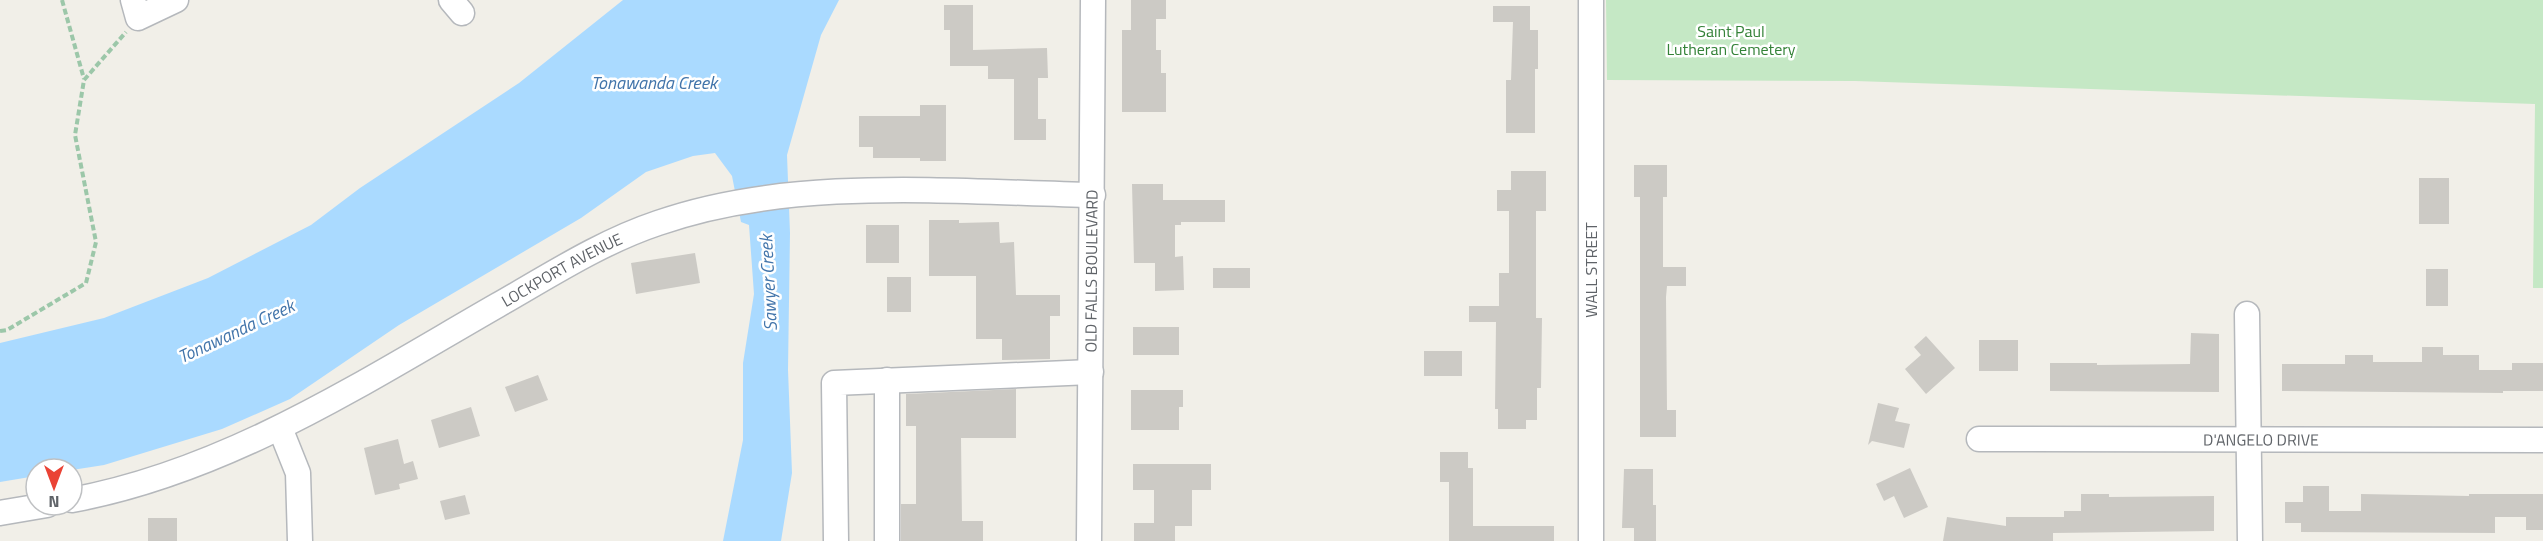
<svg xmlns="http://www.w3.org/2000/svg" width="2543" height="541" viewBox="0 0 2543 541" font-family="'Titillium Web',sans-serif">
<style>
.green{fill:#c5e8c5}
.water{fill:#aadaff}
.building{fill:#cccac5}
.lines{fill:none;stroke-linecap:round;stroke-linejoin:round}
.minor-casing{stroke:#b5b8bc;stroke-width:27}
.path{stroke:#9cc7a9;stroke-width:4;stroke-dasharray:6 3;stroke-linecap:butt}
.minor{stroke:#fff;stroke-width:24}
.labels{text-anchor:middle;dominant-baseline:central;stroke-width:5;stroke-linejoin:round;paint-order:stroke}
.park-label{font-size:16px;fill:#348238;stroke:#fff}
.street-label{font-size:16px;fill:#5f6368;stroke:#fff}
.water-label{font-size:18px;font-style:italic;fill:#4174aa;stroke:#fff}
</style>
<rect width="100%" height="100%" fill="#f1efe8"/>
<!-- green -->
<polygon class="green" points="1606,0 2543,0 2543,288 2533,288 2535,104 1855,81 1607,80"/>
<!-- water -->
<polygon class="water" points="623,0 839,0 821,35 787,155 790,233 788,370 792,473 781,541 723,541 743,440 743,363 754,294 749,225 741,222 732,176 715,153 693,156 646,172 581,218 399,325 290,399 222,429 104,465 72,470 36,469 36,476 0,482 0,343 104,318 208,278 311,225 360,188 519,83"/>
<!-- building -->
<g class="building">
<polygon points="1131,0 1166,0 1166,19 1156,19 1156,50 1161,50 1161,73 1166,73 1166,112 1122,112 1122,30 1131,30"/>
<polygon points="944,5 973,5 973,50 1047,48 1048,78 1038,78 1038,119 1046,119 1046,140 1014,140 1014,79 988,79 988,66 950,66 950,30 944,30"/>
<polygon points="1493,6 1530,6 1530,30 1538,30 1538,69 1535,69 1535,133 1506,133 1506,80 1511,80 1513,22 1493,22"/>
<polygon points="920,105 946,105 946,161 920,161 920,158 873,158 873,147 859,147 859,116 920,116"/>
<polygon points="1634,165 1667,165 1667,197 1663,197 1663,267 1686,267 1686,286 1667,286 1666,297 1667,410 1676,410 1676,437 1640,437 1640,197 1634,197"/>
<polygon points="1511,171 1546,171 1546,211 1536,211 1536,318 1542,318 1541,388 1537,388 1537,420 1526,420 1526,429 1498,429 1498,409 1495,409 1496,322 1469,322 1469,306 1499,306 1499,273 1509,273 1509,211 1497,211 1497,190 1511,190"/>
<rect x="2419" y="178" width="30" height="46"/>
<polygon points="1132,184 1163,184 1163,200 1225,200 1225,222 1181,222 1181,225 1175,225 1175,257 1183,256 1184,290 1155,291 1155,263 1134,263"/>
<polygon points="929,220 959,220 959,223 999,222 1000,243 1014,242 1016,295 1060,295 1060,316 1050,316 1050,359 1002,360 1002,339 976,339 976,276 929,276"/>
<rect x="866" y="225" width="33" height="38"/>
<polygon points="695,253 700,283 636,294 631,263"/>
<rect x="1213" y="268" width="37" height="20"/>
<rect x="2426" y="269" width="22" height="37"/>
<rect x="887" y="277" width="24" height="35"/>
<rect x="1133" y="327" width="46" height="28"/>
<polygon points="2191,333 2219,334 2219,392 2050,391 2050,363 2097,363 2097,365 2190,364"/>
<polygon points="1926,336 1955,368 1926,394 1905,369 1921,355 1914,347"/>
<rect x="1979" y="340" width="39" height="31"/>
<polygon points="2422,347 2443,347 2443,355 2479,355 2479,370 2512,370 2512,363 2543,363 2543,391 2503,391 2503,393 2282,391 2282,364 2345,364 2345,355 2373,355 2373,362 2422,362"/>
<rect x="1424" y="351" width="38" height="25"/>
<polygon points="538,375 548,400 515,412 505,387"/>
<polygon points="1016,389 1016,438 961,438 962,521 983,521 983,541 901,541 901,504 916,504 916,426 906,426 906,394"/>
<polygon points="1131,390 1183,390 1183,407 1179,407 1179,430 1131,430"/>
<polygon points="1878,403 1899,408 1895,421 1910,424 1904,448 1872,441 1868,445"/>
<polygon points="471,407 480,436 439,448 431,420"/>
<polygon points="398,439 404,464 413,461 418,479 399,484 400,489 375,495 364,448"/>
<polygon points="1440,452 1468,452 1468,468 1473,468 1473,526 1554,526 1554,541 1449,541 1449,482 1440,482"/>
<polygon points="1133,464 1211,464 1211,490 1192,490 1192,526 1175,526 1175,541 1134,541 1134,523 1154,523 1154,490 1133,490"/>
<polygon points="1910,468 1928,507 1904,518 1894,496 1884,501 1876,484"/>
<polygon points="1624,469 1653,469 1653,505 1656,505 1656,541 1634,541 1634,528 1622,528"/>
<polygon points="2303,486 2329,486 2329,511 2361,511 2361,494 2469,496 2469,494 2543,494 2543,530 2526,530 2526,517 2495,517 2495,533 2301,532 2301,523 2285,523 2285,502 2303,502"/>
<polygon points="2081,494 2109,494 2109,497 2214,496 2214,531 2053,533 2053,541 1943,541 1947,517 2006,526 2006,517 2064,517 2064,511 2081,511"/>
<polygon points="465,495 470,514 445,520 440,501"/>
<rect x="148" y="518" width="29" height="23"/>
</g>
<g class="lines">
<defs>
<g id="minor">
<polyline points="133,0 138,18 176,0"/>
<polyline points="451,0 462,13"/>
<polyline points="1591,0 1591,541"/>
<polyline points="2247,314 2250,541"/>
<polyline points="280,428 298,473 300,541"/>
<path id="s1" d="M1979,439L2543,440"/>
<path id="s2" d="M72,500C228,471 362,383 498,305C549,276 601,242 658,223C792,176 952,192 1093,195"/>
<polyline points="0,513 47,505"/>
<polyline points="836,541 834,383 1091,372"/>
<polyline points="887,541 887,380"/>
<path id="s3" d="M1089,541L1093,0"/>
</g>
</defs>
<!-- minor casing -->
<use href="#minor" class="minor-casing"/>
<!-- path -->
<g class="path">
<polyline points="62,0 84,79"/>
<polyline points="0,331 7,330 86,283 96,242 75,135 84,80 126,32"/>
</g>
<!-- minor -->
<use href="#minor" class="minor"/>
</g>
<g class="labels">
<!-- park labels -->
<g class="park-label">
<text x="1731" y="31">Saint Paul<tspan x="1731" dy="18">Lutheran Cemetery</tspan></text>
</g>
<!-- street labels -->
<g class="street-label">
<text stroke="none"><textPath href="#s2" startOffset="544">LOCKPORT AVENUE</textPath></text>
<text transform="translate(1591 270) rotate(-90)">WALL STREET</text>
<text stroke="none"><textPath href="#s3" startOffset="270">OLD FALLS BOULEVARD</textPath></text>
<text stroke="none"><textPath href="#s1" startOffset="282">D'ANGELO DRIVE</textPath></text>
</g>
<!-- water labels -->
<g class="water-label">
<text x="654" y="82">Tonawanda Creek</text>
<text transform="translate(768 283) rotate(-93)">Sawyer Creek</text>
<text transform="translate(236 331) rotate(-25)">Tonawanda Creek</text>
</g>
</g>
<!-- north arrow -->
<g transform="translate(54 487) rotate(180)"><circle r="28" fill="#ffffff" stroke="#bfc1c3" stroke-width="1.5"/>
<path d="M0-4.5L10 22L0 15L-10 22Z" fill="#ea4335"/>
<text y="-9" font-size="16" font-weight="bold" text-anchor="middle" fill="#5f6368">N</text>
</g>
</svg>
